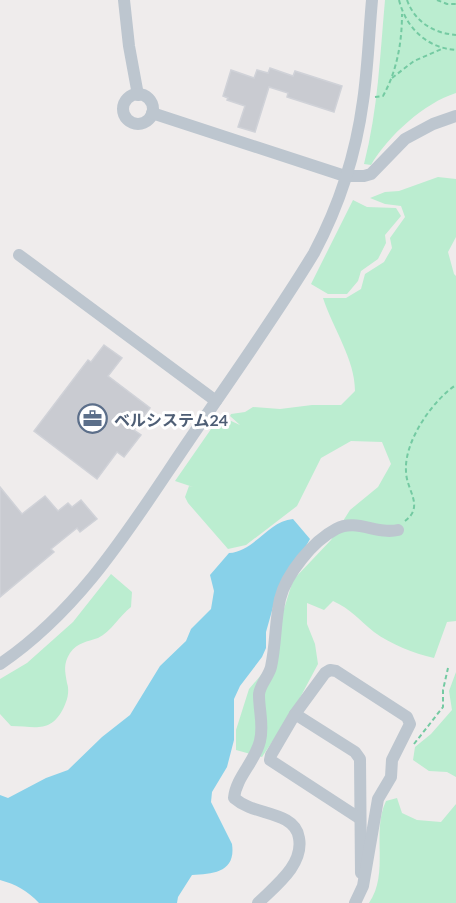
<svg xmlns="http://www.w3.org/2000/svg" width="456" height="903" viewBox="0 0 456 903" font-family="Lato,'Noto Sans JP',sans-serif">
<style>
.green{fill:#bbedd0}
.water{fill:#88d1e9}
.building{fill:#c9cbd1;stroke:#d0d2d8;stroke-width:1.5}
.lines{fill:none;stroke-linecap:round;stroke-linejoin:round}
.path{stroke:#74caa2;stroke-width:2;stroke-dasharray:4.5 3;stroke-linecap:butt}
.minor{stroke:#bdc6cf;stroke-width:12}
.labels{text-anchor:middle;dominant-baseline:central;stroke-width:6;stroke-linejoin:round;paint-order:stroke}
.service-label{font-size:16px;font-weight:bold;fill:#4e5e75;stroke:#fff;text-anchor:start}
</style>
<rect width="100%" height="100%" fill="#efecec"/>
<!-- green -->
<g class="green">
<path d="M385,0H456V93C424,103 388,136 371,165L364,164C378,110 380,55 385,0Z"/>
<path d="M438,177L456,179V237L448,252L454,274L456,276V621L447,622L434,658C413,653 392,645 374,632C359,620 351,609 333,601L324,610L307,603V624L315,644L318,664L294,709L262,757L236,750V730L249,689L278,655L283,612L293,580L331,540L350,510L378,487L391,464L382,442L351,441L321,458L297,506L246,545L228,549L188,503L185,497L189,486L193,487L175,481L218,419L229,420L240,425L230,416L231,414L245,412L253,407L280,409L312,405H341L355,391C355,359 333,329 323,298H346L361,289L365,274L384,262L392,248L390,238L405,217L401,206L385,204L370,198L385,192L399,191Z"/>
<polygon points="353,200 367,207 396,208 401,216 385,235 386,243 378,259 361,271 358,281 347,294 328,294 311,284"/>
<path d="M111,574L132,592L131,607C120,615 111,632 98,638C87,642 78,642 70,653C63,664 65,671 67,683C70,692 67,701 63,709C50,734 34,726 11,726L0,714V679L27,663L73,622Z"/>
<polygon points="456,672 456,777 447,772 429,771 413,760 415,747 431,734 452,710 449,691"/>
<path d="M397,798L402,813L417,820L441,822L456,804V903H369C390,873 371,832 386,801Z"/>
</g>
<!-- water -->
<path class="water" d="M293,519L310,539L275,600L266,632V648L262,657L240,686L234,699V740L227,767L212,792L211,802L232,844C236,872 214,874 192,875L178,897L177,903H39C28,891 15,884 0,880V795L8,798L46,778L68,770L102,737L130,715L160,666L186,641L191,629L211,609L214,591L210,575L229,553C254,552 268,521 293,519Z"/>
<!-- building -->
<g class="building">
<polygon points="270,68 293,76 295,71 342,86 334,112 287,97 288,93 269,87 255,132 238,127 245,106 227,100 228,98 223,96 231,70 254,78 257,70 268,73"/>
<polygon points="104,345 122,358 108,376 150,408 134,430 141,435 124,457 117,452 97,479 34,431 88,360 91,362"/>
<polygon points="0,487 22,514 45,496 58,511 68,503 72,507 81,500 97,519 80,532 77,528 51,549 54,552 0,597"/>
</g>
<g class="lines">
<!-- path -->
<g class="path">
<path d="M399,0C406,28 427,48 456,50"/>
<path d="M407,0C415,22 433,33 456,35"/>
<polyline points="437,0 447,4 456,4"/>
<polyline points="392,78 414,61 444,48"/>
<path d="M375,97L383,96C397,71 402,42 402,14"/>
<path d="M405,521C425,506 406,490 406,471C404,441 433,400 456,385"/>
<polyline points="414,744 443,707 443,690 448,668"/>
</g>
<!-- minor -->
<g class="minor">
<polyline points="124,0 129,46 138,95"/>
<circle cx="138" cy="109" r="15"/>
<polyline points="152,113 345,176 364,176 371,174 405,139 433,124 456,116"/>
<polyline points="19,255 216,401"/>
<path d="M0,664C84,607 134,521 190,439C232,377 276,316 314,253C339,206 356,153 363,101C368,67 369,33 372,0"/>
<polyline points="295,714 355,752 360,759 361,873"/>
<path d="M258,903C275,886 304,865 299,838C298,830 293,824 286,820C269,811 249,811 234,798C236,777 255,762 260,741C264,725 259,711 259,695C259,686 269,676 271,667C276,644 275,621 280,599C286,574 313,541 336,529C356,518 377,535 398,530"/>
<polyline points="355,903 363,886 378,799 391,777 392,760 410,724 407,717 336,671 330,670 325,673 295,714 271,755 270,760 359,818"/>
</g>
</g>
<!-- icons -->
<defs>
<symbol id="office-ring" viewBox="-11 -11 22 22"><circle r="9.5" fill="#fff" stroke="#5c6f8a" stroke-width="1.5"/><path d="M-6-3h4V-5.5h4V-3h4V5H-6ZM-1-4.5V-3h2v-1.5ZM-6 0V1H6V0Z" fill="#5c6f8a"/></symbol>
</defs>
<g fill-rule="evenodd">
<use href="#office-ring" x="76" y="402" width="33" height="33"/>
</g>
<g class="labels">
<!-- service labels -->
<g class="service-label">
<text x="114" y="419">ベルシステム24</text>
</g>
</g>
</svg>
